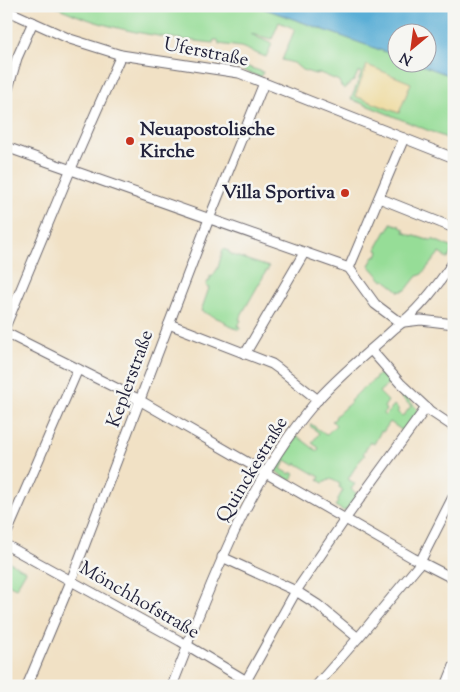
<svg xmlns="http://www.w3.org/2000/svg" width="460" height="692" viewBox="0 0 460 692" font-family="'Sorts Mill Goudy',serif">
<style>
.green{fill:#96dd97;stroke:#5c8069}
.sand{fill:#eeda9e;stroke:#887e6c}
.water{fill:#5aaed6;stroke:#3e6888}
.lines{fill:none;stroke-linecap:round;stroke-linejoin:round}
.minor-casing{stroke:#6a656b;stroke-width:11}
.minor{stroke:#fff;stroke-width:9}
.poi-dot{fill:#c8321e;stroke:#f6f6f2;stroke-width:2}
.labels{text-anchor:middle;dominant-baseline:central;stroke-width:5;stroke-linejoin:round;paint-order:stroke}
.street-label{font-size:19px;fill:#22223b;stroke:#f6f6f2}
.poi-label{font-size:19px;font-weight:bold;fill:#22223b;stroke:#f6f6f2;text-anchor:start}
</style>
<rect width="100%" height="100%" fill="#f6f6f2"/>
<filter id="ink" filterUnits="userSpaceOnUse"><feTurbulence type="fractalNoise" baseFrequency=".02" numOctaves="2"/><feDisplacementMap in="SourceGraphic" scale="10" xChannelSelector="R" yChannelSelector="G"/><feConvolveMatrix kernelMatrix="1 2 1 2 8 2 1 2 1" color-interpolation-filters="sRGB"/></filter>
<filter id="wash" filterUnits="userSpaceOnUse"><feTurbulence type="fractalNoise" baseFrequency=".0096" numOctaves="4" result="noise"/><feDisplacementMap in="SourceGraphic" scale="20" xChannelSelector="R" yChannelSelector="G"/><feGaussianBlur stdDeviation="1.12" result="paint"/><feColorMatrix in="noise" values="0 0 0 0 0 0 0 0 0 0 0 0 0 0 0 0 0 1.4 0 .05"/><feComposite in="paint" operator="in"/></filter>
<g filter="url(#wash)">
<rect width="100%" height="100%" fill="#f1e1c5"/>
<!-- green -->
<g class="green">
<path d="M55,6H257L397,56L398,62L416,63L454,77V141L351,99L362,72H358L354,81L351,82L345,89L341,86L339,81L320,73L315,74L302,70L294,63L282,60L295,29L279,22L272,39L251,34L272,44L266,57L241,47L219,44L218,40H214L213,43C159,37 105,30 55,6Z"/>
<polygon points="235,65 242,65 263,72 261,77 239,69"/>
<polygon points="391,223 400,226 400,227 404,229 404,232 412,236 412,235 428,240 428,239 432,241 432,239 453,248 448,259 439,253 427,268 421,275 417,276 406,290 398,292 399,291 385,280 383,281 369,265 375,255 377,256 379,251 377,250 377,247 386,231 388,231"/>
<polygon points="223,249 229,251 228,252 232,254 232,255 269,267 267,271 266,271 263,277 239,319 241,320 238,326 241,327 239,330 225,324 226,322 201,311 209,288 206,286 208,281 210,281 210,276 212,277 218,268"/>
<path d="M381,372L390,382L379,392L388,401L384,407L386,410L383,414L385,416L394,405L399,410L397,412L402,416L403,415H404L411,406L401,397L404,395L419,411L403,431L390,422L383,432L381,431L374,444L370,442L363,454L365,455L358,463L348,479L355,484L351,489L358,495L345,511H344L335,506L338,502L337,501L343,490L339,487L340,484L331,479L323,483L318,480L320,477L296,463L294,465L286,460L281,469L290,474L291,472L295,474L291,481L281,475L275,470L297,436L317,451L319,448L312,443L319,433L310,426L311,424L326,435L336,425L332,421L336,418L335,417C340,411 346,407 351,402L350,401L360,391L375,379V378Z"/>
<polygon points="6,560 26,571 16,588 6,583"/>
</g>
<!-- sand -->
<polygon class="sand" points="367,65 411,83 399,113 355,96"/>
<!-- water -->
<polygon class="water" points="257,6 454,6 454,77 416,63 428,62 428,32 398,32 397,56"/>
</g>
<g filter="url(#ink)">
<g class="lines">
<defs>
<g id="minor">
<polyline points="6,10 70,39 121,55 239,73 454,158"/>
<polyline points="6,96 17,58 33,22"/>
<polyline points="6,147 349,268 375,304 395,319 404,322 421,320 454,324"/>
<polyline points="379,198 454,228"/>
<polyline points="349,268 404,138"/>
<polyline points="169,324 272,364 279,369 318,400"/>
<polyline points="6,325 70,171 121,55"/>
<polyline points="6,333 134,397 413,558 454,579"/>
<polyline points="371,350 400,383 430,411 454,427"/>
<polyline points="245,354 304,253"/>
<polyline points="6,535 78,369"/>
<polyline points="6,545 180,641 255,686"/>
<polyline points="222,557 296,591 318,605 358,638"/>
<polyline points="246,681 296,591 348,515 423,412 427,408"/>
<polyline points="27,686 69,586 207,224 264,83"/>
<path d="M172,686L185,653L189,639C222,556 256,472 314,404C338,376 368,353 395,328C419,311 438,285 454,261"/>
<polyline points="316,686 358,638 418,566 454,495"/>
<polyline points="446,686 454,666"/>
</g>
</defs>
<!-- minor casing -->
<use href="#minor" class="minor-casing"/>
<!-- minor -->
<use href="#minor" class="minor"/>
</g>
</g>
<!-- markers -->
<g class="poi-dot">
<circle cx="130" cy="141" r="5"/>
<circle cx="345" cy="193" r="5"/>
</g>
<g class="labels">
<!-- street labels -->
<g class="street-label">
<text transform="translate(206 53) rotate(11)">Uferstraße</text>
<text transform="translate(131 379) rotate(-70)">Keplerstraße</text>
<text transform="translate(253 470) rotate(-59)">Quinckestraße</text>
<text transform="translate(139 601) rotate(30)">Mönchhofstraße</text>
</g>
<!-- poi labels -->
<g class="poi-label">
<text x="140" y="130">Neuapostolische<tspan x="140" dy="22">Kirche</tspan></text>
<text x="335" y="193" text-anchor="end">Villa Sportiva</text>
</g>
</g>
<!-- margin -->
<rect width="460" height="692" fill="none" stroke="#f6f6f2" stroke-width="25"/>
<!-- north arrow -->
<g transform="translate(412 48) rotate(209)"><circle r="24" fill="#f6f6f2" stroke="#a1a1a9"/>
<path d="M0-4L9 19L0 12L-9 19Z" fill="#c8321e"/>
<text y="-8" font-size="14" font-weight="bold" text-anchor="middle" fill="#22223b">N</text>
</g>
</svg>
